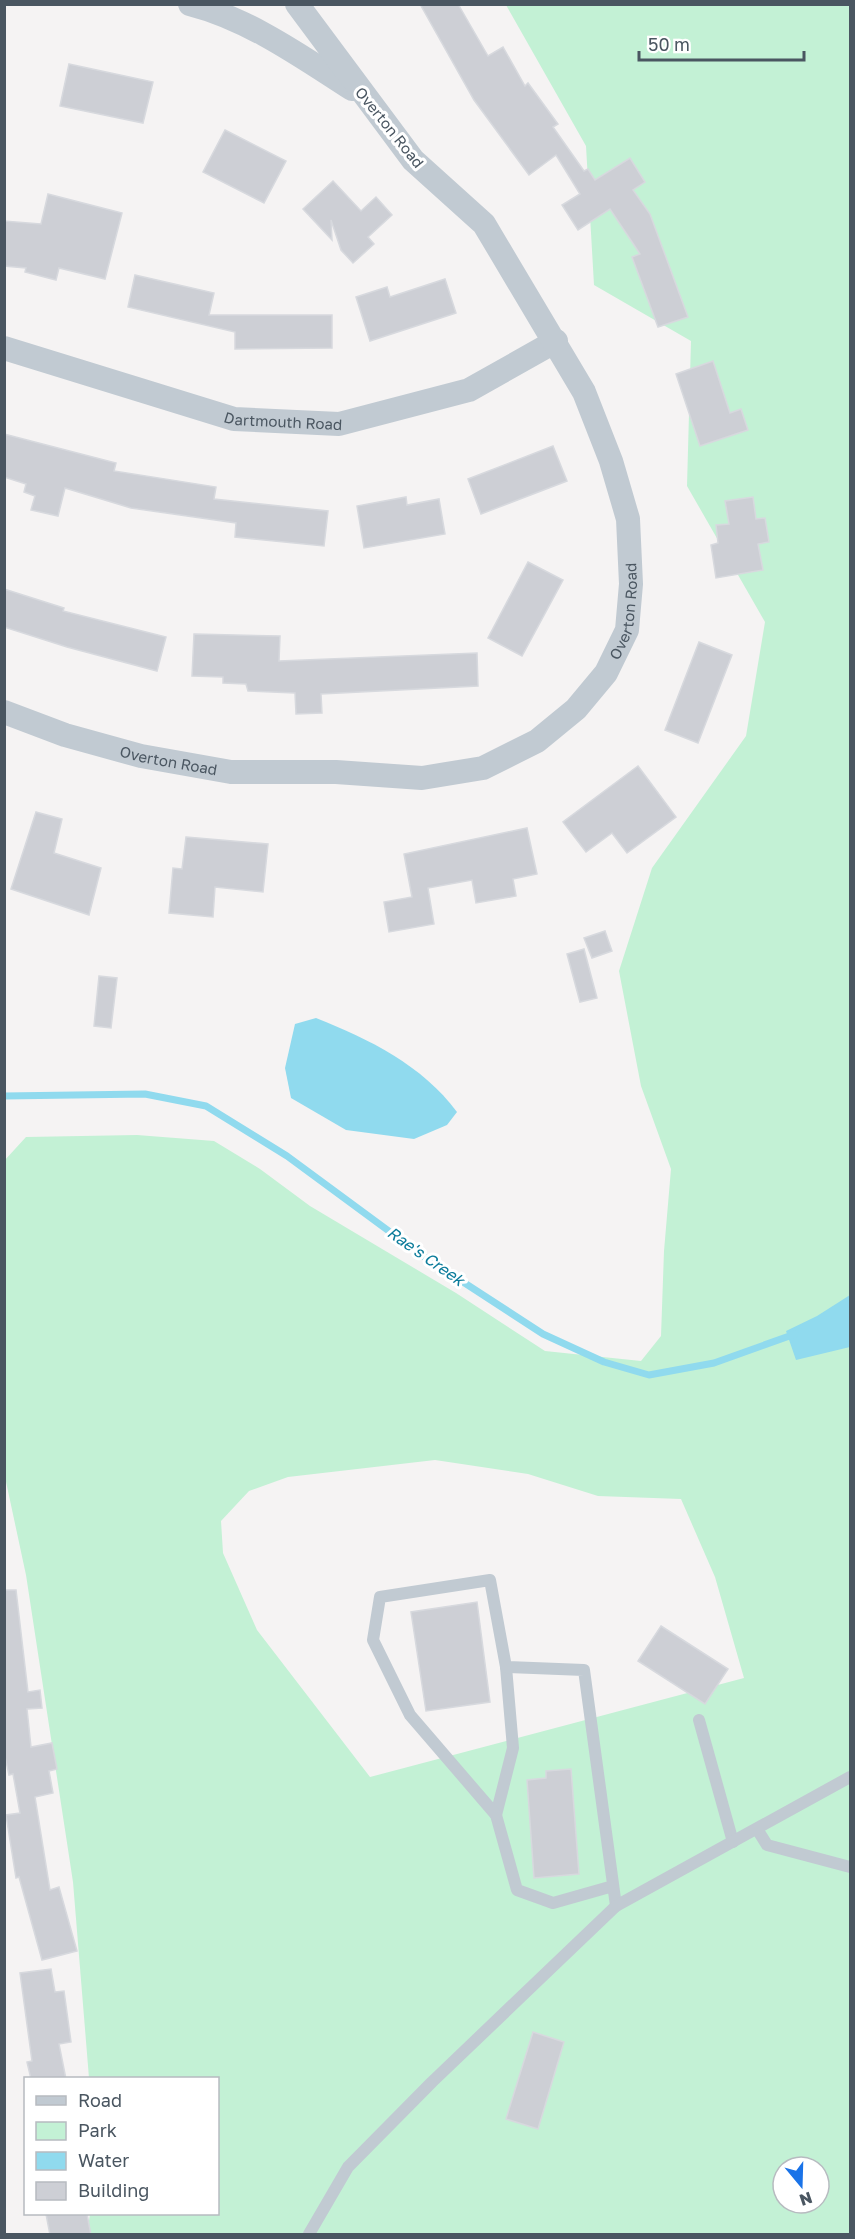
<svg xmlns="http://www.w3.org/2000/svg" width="855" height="2239" viewBox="0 0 855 2239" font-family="'Golos Text',sans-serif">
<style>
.green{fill:#c3f1d5;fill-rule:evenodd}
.water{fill:#90daee}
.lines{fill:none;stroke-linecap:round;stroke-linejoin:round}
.stream{stroke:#90daee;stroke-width:7}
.building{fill:#cdcfd5;stroke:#d7d9de;stroke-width:1.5}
.lane{stroke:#c1cad2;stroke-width:12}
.street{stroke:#c1cad2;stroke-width:24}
.labels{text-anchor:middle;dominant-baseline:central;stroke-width:6;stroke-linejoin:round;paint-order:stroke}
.street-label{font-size:15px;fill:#4a5661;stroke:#fff}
.water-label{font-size:16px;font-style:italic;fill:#0c7c9b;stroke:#fff}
</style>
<rect width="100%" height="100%" fill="#f5f3f3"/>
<!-- green -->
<path class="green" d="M506,5H850V2234H87L90,2214H218V2078H89L73,1882L26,1575L5,1477L4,1161L26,1137L137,1135L214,1141L260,1169L310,1206L456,1293L545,1351L641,1361L661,1336L664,1251L671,1169L641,1086L619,971L652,868L746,736L765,622L687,486L691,341L594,285L586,146ZM435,1460L528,1474L598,1496L681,1499L715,1577L744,1678L370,1777L257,1630L223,1553L221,1521L249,1491L288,1477ZM783,2167H819V2203H783Z"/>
<!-- water -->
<g class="water">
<path d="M316,1018C369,1039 422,1065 457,1112L447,1125L414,1139L346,1130L291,1098L285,1068L295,1024Z"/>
<polygon points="850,1295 850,1347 796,1360 786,1331 817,1316"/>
</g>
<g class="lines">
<!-- stream -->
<polyline class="stream" points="4,1096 145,1094 206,1106 287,1156 420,1254 543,1334 604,1362 649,1375 714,1363 795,1334"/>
</g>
<!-- building -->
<g class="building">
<polygon points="420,4 458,4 488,56 503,47 525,86 528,83 558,124 553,127 584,171 588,169 595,180 630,158 645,182 633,190 650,214 688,317 658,327 632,257 640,254 610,209 578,230 562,205 580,194 556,155 529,175 474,100"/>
<polygon points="69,64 153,82 143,123 60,106"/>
<polygon points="225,130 286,161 264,203 203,172"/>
<polygon points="333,181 361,211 376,197 392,215 368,237 374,244 353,263 341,250 331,220 332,240 303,209"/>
<polygon points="48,194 122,213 105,279 59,268 56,280 25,272 26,268 4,266 4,221 41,224"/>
<polygon points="135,275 214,293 209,315 332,315 332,348 235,349 235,332 128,307"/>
<polygon points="445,279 456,313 370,341 356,297 387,287 390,297"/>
<polygon points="713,361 730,413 741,409 748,430 700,446 676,374"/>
<polygon points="4,434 116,463 114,471 216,487 214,499 328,511 324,546 235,537 236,523 131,508 65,488 58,516 31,510 35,496 24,492 26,484 4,477"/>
<polygon points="553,446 567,481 481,514 468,479"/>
<polygon points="406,497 407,505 439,499 445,534 364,548 357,506"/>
<polygon points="753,497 756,519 765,518 769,542 758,544 763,570 716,578 711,545 718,543 716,525 729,524 725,501"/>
<polygon points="528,562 563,580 522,656 488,638"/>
<polygon points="4,589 64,608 63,611 166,637 157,671 67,647 4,627"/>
<polygon points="194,634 280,636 279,661 477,653 478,686 321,694 322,713 296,714 295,693 248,691 246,684 223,683 223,677 192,676"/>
<polygon points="699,642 732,655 698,743 665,730"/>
<polygon points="638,766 676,817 627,853 612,833 586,852 563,822"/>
<polygon points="36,812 62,819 54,853 101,868 89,915 11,889"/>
<polygon points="527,828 537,874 513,879 516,896 476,903 472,880 428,888 434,924 389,932 384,902 412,897 404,854"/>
<polygon points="186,837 268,844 263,892 215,887 213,917 169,913 173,868 182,869"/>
<polygon points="605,931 612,951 592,958 584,938"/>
<polygon points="584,949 597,998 580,1002 567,954"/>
<polygon points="99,976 117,978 111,1028 94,1026"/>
<polygon points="4,1590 16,1590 28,1692 40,1690 42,1708 27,1709 31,1747 52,1743 57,1769 49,1771 53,1793 35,1797 50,1890 59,1887 77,1951 42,1960 19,1877 16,1878 6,1815 20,1813 13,1774 9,1775 4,1752"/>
<polygon points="477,1602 490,1702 426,1711 411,1612"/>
<polygon points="661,1626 728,1669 705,1704 638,1661"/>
<polygon points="571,1769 579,1874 534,1878 527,1780 546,1778 546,1771"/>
<polygon points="51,1969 55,1992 64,1991 71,2042 59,2044 66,2079 31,2079 27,2062 32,2061 20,1973"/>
<polygon points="533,2032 564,2042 538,2129 506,2119"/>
<polygon points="46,2214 87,2214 91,2235 50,2235"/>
</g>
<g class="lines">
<!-- lane -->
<g class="lane">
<polyline points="699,1720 733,1842"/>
<polyline points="496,1815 513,1748 506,1667"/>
<polyline points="757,1829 767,1845 850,1867"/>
<polyline points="613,1886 553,1903 517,1890 496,1815 410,1715 373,1640 380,1597 490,1580 506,1667 584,1670 616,1906"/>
<polyline points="309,2234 348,2167 432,2082 616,1906 850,1777"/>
</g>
<!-- street -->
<g class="street">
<path d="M190,4C249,19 302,57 352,89"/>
<path id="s1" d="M4,348L234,419L339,424L469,390L556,341"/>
<path id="s2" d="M4,712L65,735L141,756L231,772H336L422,778L483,768L537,741L576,709L606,673L627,630L631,584L628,519L611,461L584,392L484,224L413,160L297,4"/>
</g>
</g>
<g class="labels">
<!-- street labels -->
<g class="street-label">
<text transform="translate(390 127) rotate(51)">Overton Road</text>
<text stroke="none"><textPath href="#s1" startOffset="290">Dartmouth Road</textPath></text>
<text stroke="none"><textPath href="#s2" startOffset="712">Overton Road</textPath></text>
<text stroke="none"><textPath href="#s2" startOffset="172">Overton Road</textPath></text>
</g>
<!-- water labels -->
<g class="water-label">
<text transform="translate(426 1256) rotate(35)">Rae's Creek</text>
</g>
</g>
<!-- border -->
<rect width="855" height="2239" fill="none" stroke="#4a5661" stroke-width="12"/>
<!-- legend -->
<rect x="24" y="2077" width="195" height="138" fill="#ffffff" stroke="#b7bbc0" stroke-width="1.5"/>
<rect x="36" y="2096" width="30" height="9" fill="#c1cad2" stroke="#b7bbc0" stroke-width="1.5"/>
<text x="78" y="2107" font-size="18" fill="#4a5661">Road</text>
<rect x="36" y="2122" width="30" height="18" fill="#c3f1d5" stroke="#b7bbc0" stroke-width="1.5"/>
<text x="78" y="2137" font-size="18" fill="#4a5661">Park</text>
<rect x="36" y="2152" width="30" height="18" fill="#90daee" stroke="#b7bbc0" stroke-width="1.5"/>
<text x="78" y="2167" font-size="18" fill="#4a5661">Water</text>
<rect x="36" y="2182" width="30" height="18" fill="#cdcfd5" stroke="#b7bbc0" stroke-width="1.5"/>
<text x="78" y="2197" font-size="18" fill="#4a5661">Building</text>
<!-- north arrow -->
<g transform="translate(801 2185) rotate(161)"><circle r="28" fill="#ffffff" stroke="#b7bbc0" stroke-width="1.5"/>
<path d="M0-4.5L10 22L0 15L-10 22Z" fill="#1a73e8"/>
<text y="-9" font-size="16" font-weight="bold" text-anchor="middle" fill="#4a5661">N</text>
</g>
<!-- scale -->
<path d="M639 51v9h165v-9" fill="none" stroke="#4a5661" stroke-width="3"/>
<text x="648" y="51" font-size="18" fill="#4a5661" stroke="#ffffff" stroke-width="4.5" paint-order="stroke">50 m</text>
</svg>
